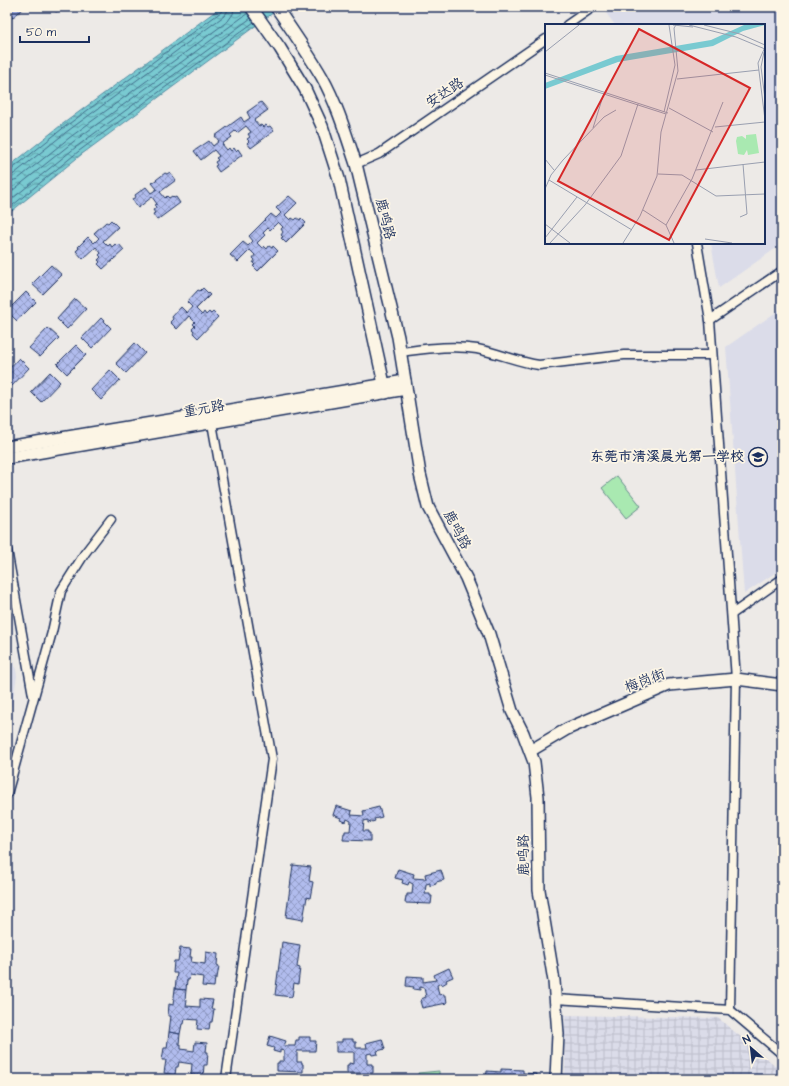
<svg xmlns="http://www.w3.org/2000/svg" width="789" height="1086" viewBox="0 0 789 1086" font-family="'Architects Daughter','LXGW WenKai TC',sans-serif">
<style>
.built{fill:#dbdce9}
.industrial{fill:url(#industrial-grid)}
.green{fill:#a9e9b1;stroke:#628c88}
.water{fill:url(#water-waves);stroke:#538ca3}
.lines{fill:none;stroke-linecap:round;stroke-linejoin:round}
.shore{stroke:#416d8c;stroke-width:1}
.building{fill:url(#building-cross-hatch);stroke:#1b2f5e}
.street-casing{stroke:#1b2f5e;stroke-width:11}
.secondary-casing{stroke:#1b2f5e;stroke-width:14}
.street{stroke:#fcf5e5;stroke-width:8}
.secondary{stroke:#fcf5e5;stroke-width:11}
.labels{text-anchor:middle;dominant-baseline:central;stroke-width:3.5;stroke-linejoin:round;paint-order:stroke}
.street-label{font-size:14px;fill:#1b2f5e;stroke:#fcf5e5}
.poi-label{font-size:14px;font-weight:bold;fill:#1b2f5e;stroke:#fcf5e5;text-anchor:end}
.inset-road{fill:none;stroke:#999fb0;stroke-width:1}
.view{fill:#d62828;fill-opacity:0.15;stroke:#d62828;stroke-width:2}
.inset-edge{fill:none;stroke:#1b2f5e;stroke-width:2}
</style>
<defs>
<pattern id="industrial-grid" width="8" height="8" patternUnits="userSpaceOnUse"><rect width="8" height="8" fill="#dbdce9"/><path d="M0 4h8M4 0v8" fill="none" stroke="#bbbdca"/></pattern>
<pattern id="water-waves" width="16" height="10" patternUnits="userSpaceOnUse"><rect width="16" height="10" fill="#79cad1"/><path d="M0 5q4-4 8 0t8 0" fill="none" stroke="#62a4ad"/></pattern>
<pattern id="building-cross-hatch" width="8" height="8" patternUnits="userSpaceOnUse"><rect width="8" height="8" fill="#b1bced"/><path d="M0 0l8 8M0 8l8-8" fill="none" stroke="#8f99c3"/></pattern>
</defs>
<rect width="100%" height="100%" fill="#edeae7"/>
<filter id="ink" filterUnits="userSpaceOnUse"><feTurbulence type="fractalNoise" baseFrequency=".025" numOctaves="2"/><feDisplacementMap in="SourceGraphic" scale="8" xChannelSelector="R" yChannelSelector="G"/><feConvolveMatrix kernelMatrix="1 2 1 2 8 2 1 2 1" color-interpolation-filters="sRGB"/></filter>
<g filter="url(#ink)">
<!-- built -->
<g class="built">
<polygon points="614,7 782,7 782,244 719,288 711,243 764,243 764,25 615,25 606,13"/>
<polygon points="782,308 782,568 744,594 726,347"/>
<polygon points="7,623 17,676 12,706 7,705"/>
</g>
<!-- industrial -->
<polygon class="industrial" points="565,1015 718,1018 782,1071 782,1079 565,1079"/>
<!-- green -->
<g class="green">
<polygon points="617,476 641,506 626,518 602,488"/>
<polygon points="439,1071 439,1079 419,1079 418,1073"/>
</g>
<!-- water -->
<polygon class="water" points="221,7 281,7 82,154 7,215 7,168 60,126"/>
<g class="lines">
<!-- shore -->
<g class="shore">
<polyline points="7,171 11,170 62,129 221,12 223,7"/>
<polyline points="7,176 14,174 65,133 224,16 227,12 228,7"/>
<polyline points="7,182 18,179 69,138 228,21 233,14 234,7"/>
<polyline points="7,195 73,142 248,13"/>
<polyline points="7,203 76,147 251,18"/>
<polyline points="7,210 79,151 254,22"/>
</g>
</g>
<!-- building -->
<g class="building">
<polygon points="7,7 21,7 23,9 7,22"/>
<polygon points="52,7 63,7 56,12"/>
<polygon points="261,102 268,110 254,120 259,126 261,125 263,127 266,125 268,127 270,126 274,131 251,148 247,143 249,141 247,139 250,137 248,134 251,132 246,126 237,133 235,131 230,135 232,137 222,144 227,150 229,148 231,151 234,148 236,151 238,149 242,155 219,172 215,166 217,165 215,162 218,160 216,158 219,156 214,150 201,160 194,151 209,141 213,146 219,141 215,136 241,117 244,122 250,118 247,112"/>
<polygon points="170,172 176,180 160,192 165,198 167,196 169,198 172,196 174,198 176,197 180,203 157,220 153,214 155,213 153,210 156,208 155,205 157,204 152,197 138,208 132,199 136,197 135,195 146,187 151,193 157,189 152,183 165,173 167,174"/>
<polygon points="289,196 297,203 285,215 290,220 292,218 295,220 297,218 300,220 301,218 306,223 286,243 281,238 283,237 281,235 283,232 281,229 283,227 278,222 270,230 268,228 263,233 265,235 257,243 262,248 264,246 267,249 269,246 272,248 273,246 278,251 258,271 253,266 255,265 253,263 255,260 253,258 255,255 250,250 238,262 230,255 243,242 248,246 253,241 249,236 271,214 276,218 281,213 276,208"/>
<polygon points="111,220 118,227 103,241 108,246 110,244 112,247 115,244 117,246 119,244 124,250 103,269 98,264 100,262 98,260 101,257 99,255 101,253 96,247 83,259 76,251 79,248 78,247 88,237 94,243 99,238 94,233 106,222 108,223"/>
<polygon points="51,265 62,275 43,294 32,284"/>
<polygon points="203,288 210,295 196,309 202,315 204,312 206,315 209,312 211,314 213,312 218,317 198,338 193,333 194,331 192,329 195,326 193,324 195,322 189,316 177,329 170,322 173,319 172,317 181,307 187,313 192,307 187,302 198,290 200,291"/>
<polygon points="26,292 36,302 17,321 7,311"/>
<polygon points="75,299 86,309 67,329 57,319"/>
<polygon points="101,318 111,328 92,348 82,338"/>
<polygon points="48,328 59,338 40,357 29,348"/>
<polygon points="135,343 145,353 126,373 116,363"/>
<polygon points="76,345 86,355 67,374 57,364"/>
<polygon points="19,358 29,368 10,388 7,384 7,371"/>
<polygon points="110,370 120,380 101,400 91,390"/>
<polygon points="50,372 60,382 41,402 31,392"/>
<polygon points="336,806 352,811 351,815 364,816 363,811 379,807 382,817 374,819 375,821 368,823 368,820 364,821 363,831 368,831 368,833 370,833 370,841 343,840 344,833 345,833 345,831 350,831 351,821 347,819 346,822 340,820 341,818 333,815"/>
<polygon points="293,865 311,867 309,881 313,882 310,898 307,897 303,920 286,917"/>
<polygon points="398,869 414,874 413,878 426,879 425,874 441,870 444,880 436,882 436,884 430,886 430,883 426,884 425,894 430,894 430,896 432,896 431,904 405,903 406,896 407,896 407,894 412,894 413,884 409,882 408,885 402,883 403,880 395,878"/>
<polygon points="282,942 300,945 297,967 300,968 298,984 294,983 292,997 275,995"/>
<polygon points="180,948 191,949 190,957 192,957 191,962 205,964 206,952 218,954 217,965 219,966 217,978 215,978 214,987 202,986 203,977 190,975 189,980 187,980 186,990 175,989 177,973 173,973 174,961 178,961"/>
<polygon points="449,968 453,977 446,980 447,982 442,985 441,983 437,985 439,995 444,994 444,996 446,996 447,1003 422,1008 420,1001 421,1000 421,999 426,997 424,988 420,987 420,990 413,989 414,987 406,986 407,976 423,977 423,982 436,980 434,975"/>
<polygon points="175,989 186,990 185,1000 187,1000 186,1006 200,1007 200,999 213,1000 211,1009 214,1009 212,1022 210,1022 209,1030 197,1029 198,1020 185,1019 184,1024 182,1024 180,1034 169,1032 171,1016 168,1016 169,1004 173,1005"/>
<polygon points="169,1032 180,1034 179,1044 181,1044 181,1049 194,1051 195,1042 207,1043 206,1052 208,1052 207,1065 204,1065 203,1077 191,1075 192,1064 179,1062 178,1067 176,1067 175,1075 164,1073 166,1060 162,1060 164,1048 167,1048"/>
<polygon points="270,1036 286,1041 284,1046 295,1046 296,1040 299,1040 299,1037 310,1037 310,1041 316,1041 315,1051 297,1051 297,1062 302,1062 302,1064 303,1064 303,1072 277,1071 277,1063 279,1063 279,1061 284,1061 284,1051 280,1050 280,1053 273,1051 274,1048 267,1046"/>
<polygon points="342,1039 353,1039 353,1042 356,1042 356,1048 367,1048 366,1043 382,1039 385,1049 377,1051 378,1054 372,1055 371,1053 367,1054 367,1064 372,1064 372,1066 373,1066 373,1073 347,1073 347,1065 349,1065 349,1063 354,1064 354,1052 336,1052 336,1042 342,1042"/>
<polygon points="501,1069 523,1070 523,1073 537,1074 536,1079 486,1079 487,1071 501,1072"/>
</g>
<g class="lines">
<defs>
<g id="street">
<polyline points="567,25 593,7"/>
<polyline points="356,164 379,154 546,39"/>
<polyline points="697,243 710,320 736,679 730,1010"/>
<polyline points="710,320 782,271"/>
<path d="M400,352C426,349 451,345 477,349C498,353 518,362 539,365L624,355H712"/>
<polyline points="212,423 272,759 226,1079"/>
<polyline points="7,550 33,695"/>
<polyline points="732,614 782,579"/>
<polyline points="7,794 52,632 61,591 85,553 111,519"/>
<polyline points="555,999 730,1010 782,1054"/>
</g>
<g id="secondary">
<polyline points="251,7 280,48 305,89 322,126 339,179 386,393"/>
<path d="M276,7C292,30 308,53 322,77C337,104 346,134 356,164L398,337L420,474L428,507L466,578L489,634L512,711L523,733L534,762L538,797L539,890L554,981L558,1034L556,1079"/>
<polyline points="7,447 405,381"/>
<polyline points="7,458 406,389"/>
<polyline points="530,751 567,729 669,685 736,679 782,685"/>
</g>
</defs>
<!-- street casing -->
<use href="#street" class="street-casing"/>
<!-- secondary casing -->
<use href="#secondary" class="secondary-casing"/>
<!-- street -->
<use href="#street" class="street"/>
<!-- secondary -->
<use href="#secondary" class="secondary"/>
</g>
</g>
<!-- icons -->
<defs>
<symbol id="school-ring" viewBox="-11 -11 22 22"><circle r="9.5" fill="#fcf5e5" stroke="#1b2f5e" stroke-width="1.5"/><path d="M0-5L7-2L0 1L-7-2ZM-4 1L0 2.5L4 1V4Q0 6-4 4Z" fill="#1b2f5e"/></symbol>
</defs>
<g fill-rule="evenodd">
<use href="#school-ring" x="747" y="446" width="22" height="22"/>
</g>
<g class="labels">
<!-- street labels -->
<g class="street-label">
<text transform="translate(445 93) rotate(-34)">安达路</text>
<text transform="translate(385 219) rotate(76)">鹿鸣路</text>
<text transform="translate(204 409) rotate(-10)">重元路</text>
<text transform="translate(457 530) rotate(62)">鹿鸣路</text>
<text transform="translate(645 681) rotate(-21)">梅岗街</text>
<text transform="translate(524 855) rotate(-91)">鹿鸣路</text>
</g>
<!-- poi labels -->
<g class="poi-label">
<text x="744" y="457">东莞市清溪晨光第一学校</text>
</g>
</g>
<!-- overview -->
<g transform="translate(545 24)">
<rect width="220" height="220" fill="#edeae7"/>
<path d="M211,110L214,129L203,131L202,126L199,131L193,130L191,117L192,113L197,112L201,115V111Z" fill="#a9e9b1"/>
<path d="M199,1H220L198,7L168,22L73,38L0,65V59L71,32L166,16Z" fill="#79cad1"/>
<path class="inset-road" d="M128,1L148,3M144,1L191,13L220,25M159,1L195,10L220,21M220,23L213,39L220,96M0,28L34,1M219,28L216,43L220,75M0,49L123,89M0,51L121,90M132,55L214,46M124,84L168,108M119,88L130,41L124,1M170,103L220,98M48,104L59,69M0,135L9,146M151,146L220,138M113,150L137,151L171,172L220,170M4,156L87,206M0,165L6,151L18,136L59,93L71,86M98,186L121,201L129,219M195,193L202,190L198,140M0,200L25,219M121,201L147,155L178,78M0,214L32,173M160,215L187,219M5,219L40,181L76,132L93,80M78,219L95,192L112,152L116,108L133,47L129,4L131,1"/>
<path class="view" d="M94,5L205,64L124,216L13,157Z"/>
<rect width="220" height="220" class="inset-edge"/>
</g>
<!-- margin -->
<rect width="789" height="1086" fill="none" stroke="#fcf5e5" stroke-width="24"/>
<rect x="12" y="12" width="765" height="1062" fill="none" stroke="#1b2f5e" stroke-width="1.5" filter="url(#ink)"/>
<!-- north arrow -->
<g transform="translate(751 1048) rotate(332)" stroke="#fcf5e5" stroke-width="3" paint-order="stroke">
<path d="M0-3L7 15L0 10L-7 15Z" fill="#1b2f5e"/>
<text y="-6" font-size="11" font-weight="bold" text-anchor="middle" fill="#1b2f5e">N</text>
</g>
<!-- scale -->
<path d="M20 36v6h69v-6" fill="none" stroke="#1b2f5e" stroke-width="2"/>
<text x="26" y="36" font-size="12" fill="#1b2f5e" stroke="#fcf5e5" stroke-width="3" paint-order="stroke">50 m</text>
</svg>
